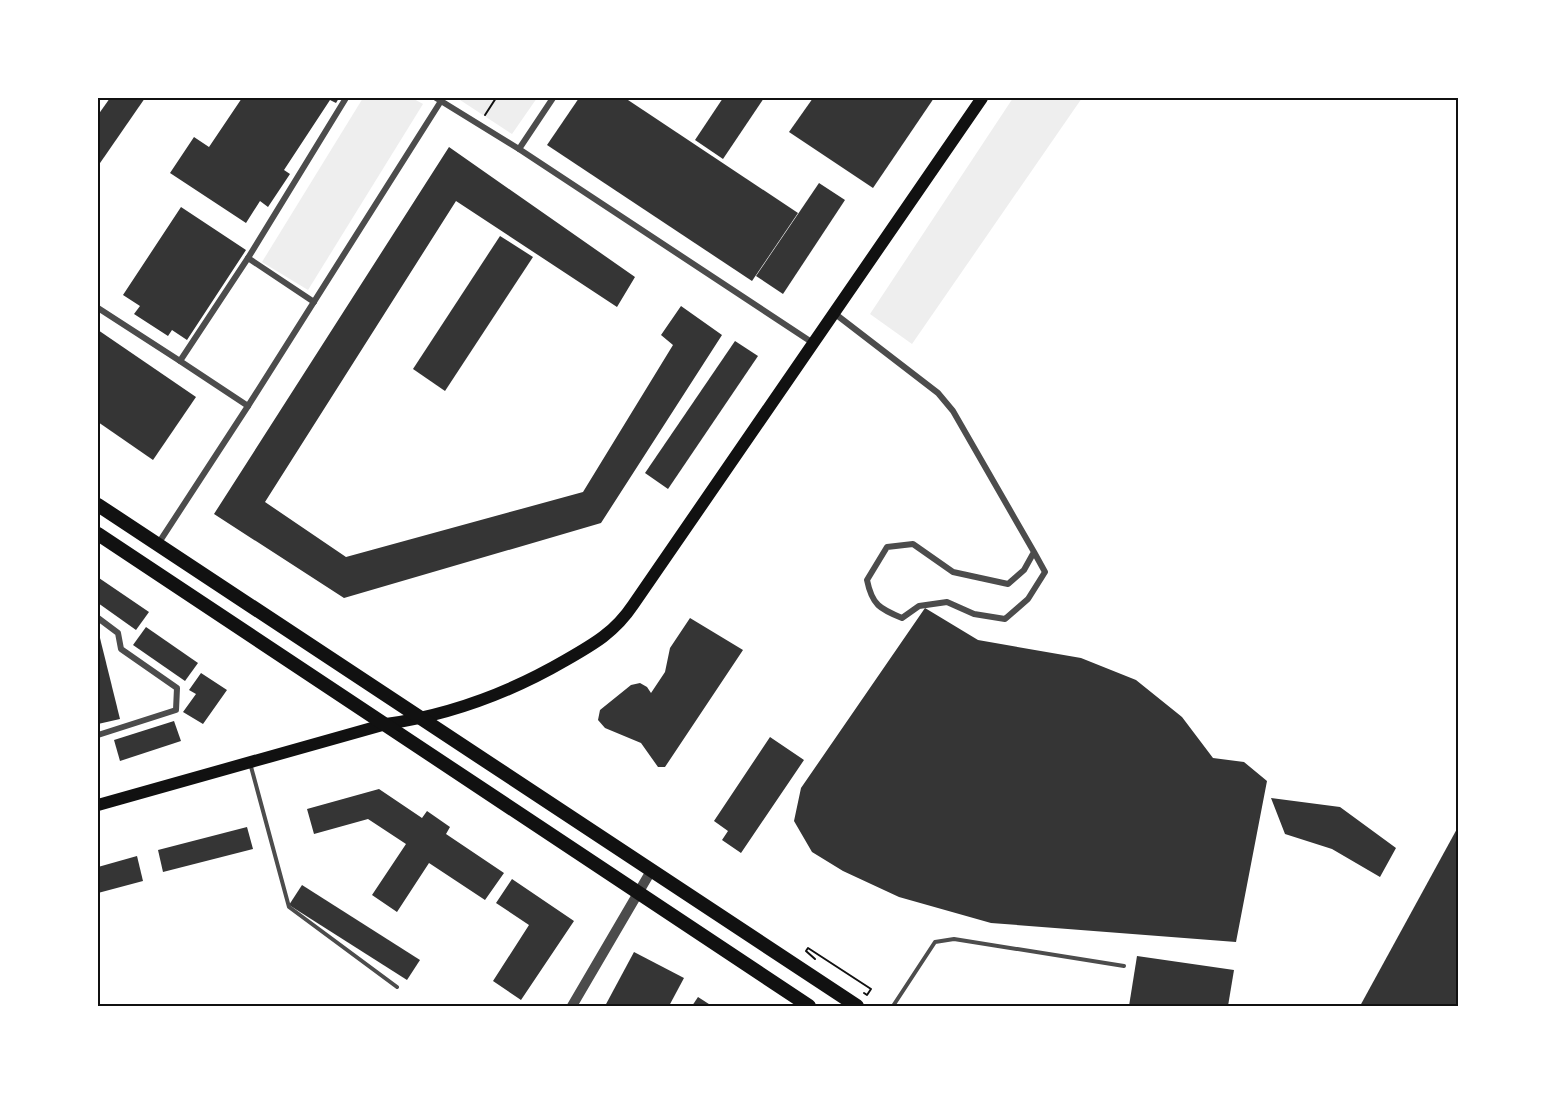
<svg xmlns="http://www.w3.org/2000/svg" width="1556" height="1104" viewBox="0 0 1556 1104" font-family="'Fira Sans Condensed',sans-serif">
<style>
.green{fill:#eee}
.building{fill:#353535}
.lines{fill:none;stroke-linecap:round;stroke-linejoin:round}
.path{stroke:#111;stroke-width:2}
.service{stroke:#4c4c4c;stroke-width:4}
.minor{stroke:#4c4c4c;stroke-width:6}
.tertiary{stroke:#4c4c4c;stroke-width:10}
.secondary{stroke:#111;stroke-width:12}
.primary{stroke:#111;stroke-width:14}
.neatline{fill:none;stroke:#111;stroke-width:2}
</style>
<rect width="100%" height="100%" fill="#fff"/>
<!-- green -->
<g class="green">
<polygon points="363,98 412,98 423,104 308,290 262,262"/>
<polygon points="457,98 537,98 512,134"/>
<polygon points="1013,98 1082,98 912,344 870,314"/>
</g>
<!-- building -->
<g class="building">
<polygon points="110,98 145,98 98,166 98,115"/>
<polygon points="242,98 339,98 336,103 330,100 284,170 290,174 268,207 260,201 246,223 170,173 194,137 209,147"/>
<polygon points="579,98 625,98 798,213 752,281 547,145"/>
<polygon points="723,98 764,98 723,159 695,140"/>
<polygon points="813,98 934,98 873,188 789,132"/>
<polygon points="449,147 635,277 617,307 456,201 265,502 346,557 583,492 673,345 661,335 681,306 722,335 601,523 344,598 214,514"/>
<polygon points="819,183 845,200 783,294 756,276"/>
<polygon points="181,207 246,250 187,340 172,330 168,336 134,314 140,306 123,295"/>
<polygon points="500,236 533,257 445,391 413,369"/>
<polygon points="98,330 196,397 153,460 98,422"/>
<polygon points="735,341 758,356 668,489 645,473"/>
<polygon points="99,578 149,612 136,630 98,603 98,581"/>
<polygon points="925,608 978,640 1081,658 1136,680 1182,717 1213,758 1244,762 1267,781 1236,942 991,923 899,897 843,871 812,852 794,821 801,788"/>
<polygon points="690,618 743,650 665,767 658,767 641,743 605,728 598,720 600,710 631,685 640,683 647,687 651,693 665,672 670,648"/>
<polygon points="146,627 198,663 185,681 133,645"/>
<polygon points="98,630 120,719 98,724"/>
<polygon points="201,673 227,690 203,724 183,712 196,694 189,690"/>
<polygon points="174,721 181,741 120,761 114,740"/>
<polygon points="770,737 804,760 741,853 722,840 728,831 714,821"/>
<polygon points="379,789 422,818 427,811 450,827 446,834 504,873 485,900 429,863 397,912 372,895 406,844 368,819 314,834 307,809"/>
<polygon points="1271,798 1340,807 1396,848 1380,877 1332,849 1285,834"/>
<polygon points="247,827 253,849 163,872 158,850"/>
<polygon points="1458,827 1458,1006 1360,1006"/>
<polygon points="137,856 143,881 98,893 98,867"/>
<polygon points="512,879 574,921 521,1000 493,981 529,925 496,903"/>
<polygon points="302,885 420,960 407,980 289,905"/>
<polygon points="634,952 684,978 669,1006 605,1006"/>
<polygon points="1137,956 1234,970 1228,1006 1129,1006"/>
<polygon points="698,997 712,1006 692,1006"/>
</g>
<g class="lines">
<!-- path -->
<g class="path">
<polyline points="485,115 496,98"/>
<polyline points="815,959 806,951 808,948 871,989 867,995 864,993"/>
</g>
<!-- service -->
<g class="service">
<polyline points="250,763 289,907 397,987"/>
<polyline points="893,1006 935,942 954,939 1124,966"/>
</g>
<!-- minor -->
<g class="minor">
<polyline points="441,101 519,149 813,343"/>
<polyline points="519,149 553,98"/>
<polyline points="248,258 314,302"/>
<polyline points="98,308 180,361"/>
<path d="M834,313L938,393L953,411L1034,552L1024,570L1008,584L953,572L913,544L887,547L867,580C872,605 880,609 902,618L919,606L947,602L974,614L1005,619L1028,599L1045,572L1034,552"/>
<polyline points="248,406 180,361 248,258 346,98"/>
<polyline points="158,544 248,406 441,101 436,98"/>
<polyline points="98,618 118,633 121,649 177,688 176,710 98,735"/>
</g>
<!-- tertiary -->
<polyline class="tertiary" points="572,1006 651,871"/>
<!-- secondary -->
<path class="secondary" d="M98,805L386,724C450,715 511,692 566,660C594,644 615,632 633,605L982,98"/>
<!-- primary -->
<g class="primary">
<polyline points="98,505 857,1006"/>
<polyline points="98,534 809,1006"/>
</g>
</g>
<!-- border -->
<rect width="1556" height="1104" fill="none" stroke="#ffffff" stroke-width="198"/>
<rect x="99" y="99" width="1358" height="906" class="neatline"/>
</svg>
